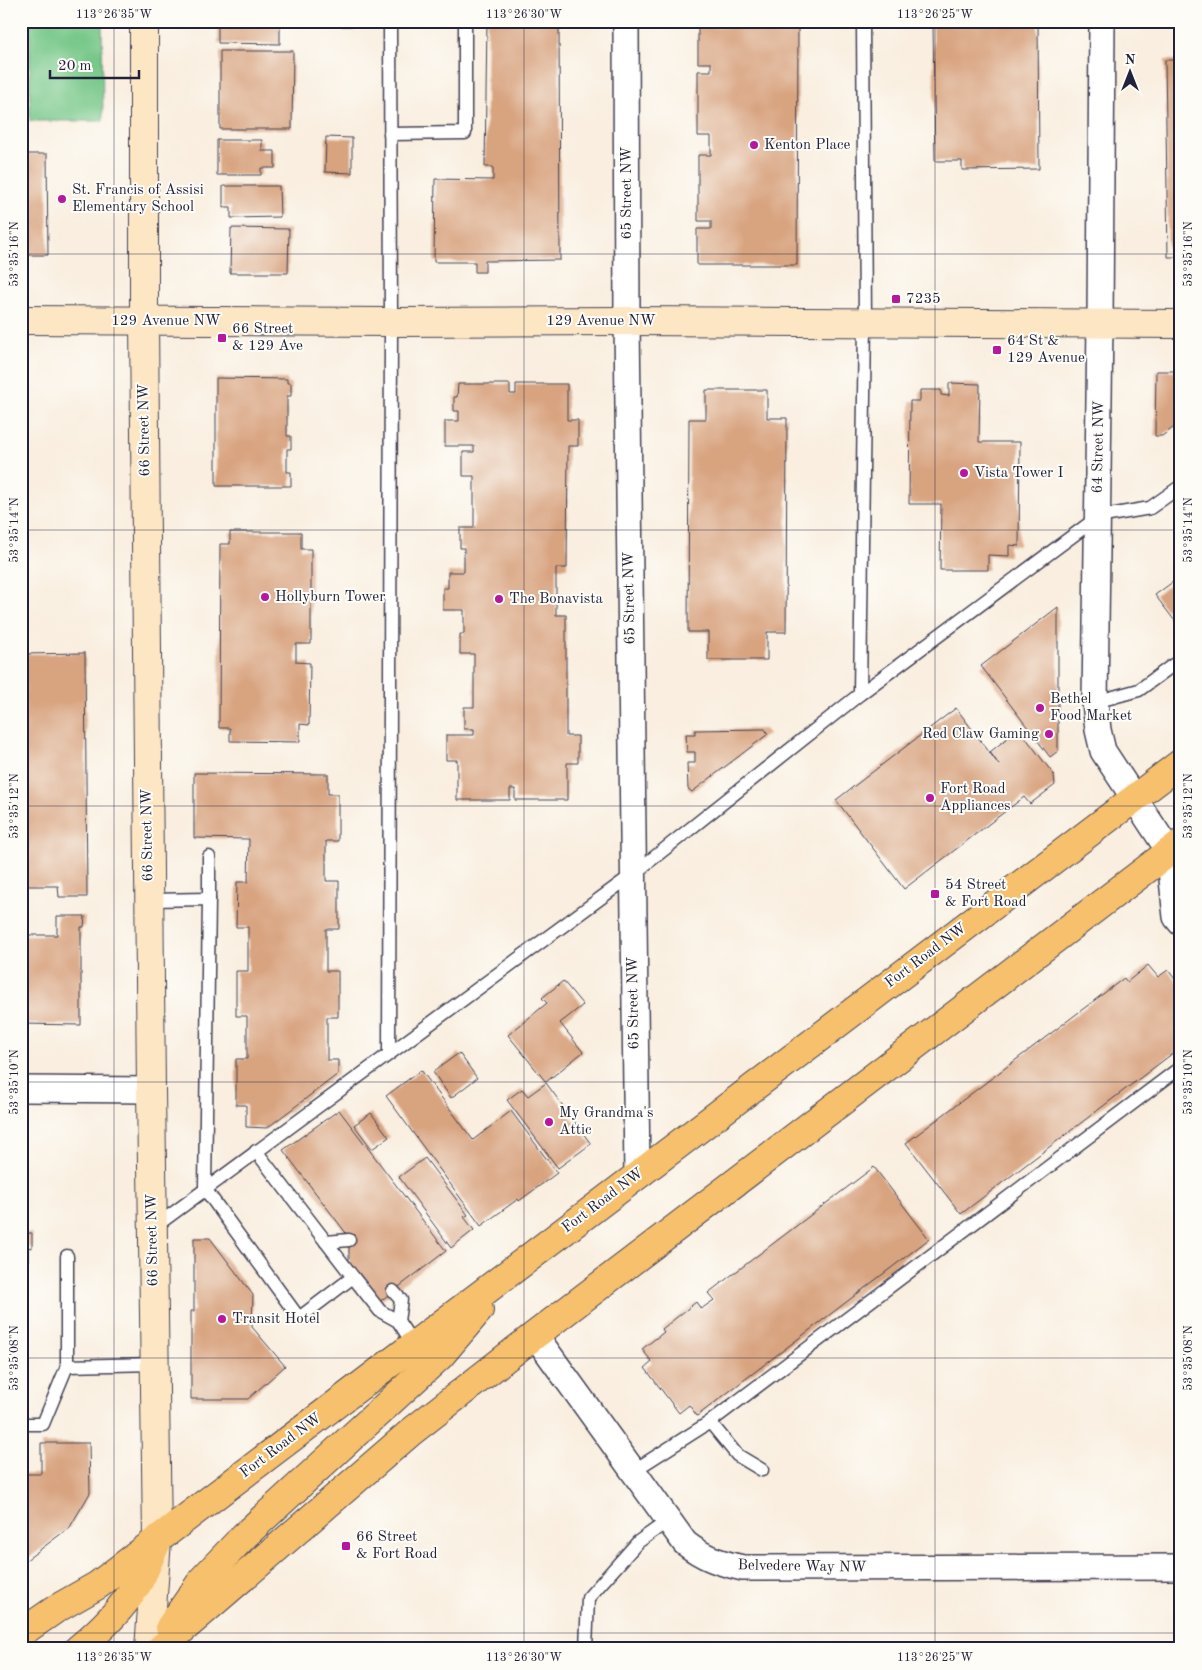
<svg xmlns="http://www.w3.org/2000/svg" width="1202" height="1670" viewBox="0 0 1202 1670" font-family="'Old Standard TT',serif">
<style>
.green{fill:#76c788;stroke:#4c7462}
.building{fill:#d8a37f}
.lines{fill:none;stroke-linecap:round;stroke-linejoin:round}
.lane-casing{stroke:#424154;stroke-width:15}
.street-casing{stroke:#424154;stroke-width:28}
.secondary-casing{stroke:#424154;stroke-width:30}
.primary-casing{stroke:#424154;stroke-width:30}
.lane{stroke:#fff;stroke-width:12}
.street{stroke:#fff;stroke-width:25}
.secondary{stroke:#fce6c4;stroke-width:28}
.primary{stroke:#f7c06c;stroke-width:28}
.ticks{fill:none;stroke:#22223b;stroke-width:1;stroke-opacity:0.45}
.poi-dot{fill:#b5179e;stroke:#fdfcf7;stroke-width:2}
.labels{text-anchor:middle;dominant-baseline:central;stroke-width:4;stroke-linejoin:round;paint-order:stroke}
.poi-label{font-size:15px;fill:#22223b;stroke:#fdfcf7;text-anchor:start}
.street-label{font-size:15px;fill:#22223b;stroke:#fdfcf7}
.neatline{fill:none;stroke:#22223b;stroke-width:2}
.ticks-label{font-size:12px;text-anchor:middle;fill:#22223b}
</style>
<rect width="100%" height="100%" fill="#fdfcf7"/>
<filter id="ink" filterUnits="userSpaceOnUse"><feTurbulence type="fractalNoise" baseFrequency=".02" numOctaves="2"/><feDisplacementMap in="SourceGraphic" scale="10" xChannelSelector="R" yChannelSelector="G"/><feConvolveMatrix kernelMatrix="1 2 1 2 8 2 1 2 1" color-interpolation-filters="sRGB"/></filter>
<filter id="wash" filterUnits="userSpaceOnUse"><feTurbulence type="fractalNoise" baseFrequency=".0096" numOctaves="4" result="noise"/><feDisplacementMap in="SourceGraphic" scale="20" xChannelSelector="R" yChannelSelector="G"/><feGaussianBlur stdDeviation="1.12" result="paint"/><feColorMatrix in="noise" values="0 0 0 0 0 0 0 0 0 0 0 0 0 0 0 0 0 1.4 0 .05"/><feComposite in="paint" operator="in"/></filter>
<g filter="url(#wash)">
<rect width="100%" height="100%" fill="#f9eedf"/>
<!-- green -->
<polygon class="green" points="30,21 102,21 103,121 30,121"/>
<g id="blocks">
<!-- building -->
<g class="building">
<polygon points="218,21 280,21 280,44 218,43"/>
<rect x="317" y="21" width="35" height="5"/>
<polygon points="487,21 515,21 515,23 526,23 526,21 559,21 560,260 485,261 485,272 475,272 475,262 434,262 435,179 493,180 493,167 485,167"/>
<polygon points="933,21 1038,21 1039,169 962,170 962,161 935,161"/>
<polygon points="698,27 798,27 797,265 697,265 697,229 711,229 711,221 698,221 698,155 711,155 711,136 698,136 698,71 711,71 711,63 698,63"/>
<polygon points="220,51 293,51 292,129 220,129"/>
<polygon points="1165,60 1181,60 1181,257 1168,257"/>
<polygon points="326,137 352,138 352,173 325,172"/>
<polygon points="217,140 262,140 262,151 275,151 275,168 261,168 261,175 217,175"/>
<polygon points="21,154 47,154 48,255 21,255"/>
<polygon points="223,186 279,186 280,217 231,218 231,207 223,207"/>
<polygon points="231,228 289,229 288,273 230,273"/>
<polygon points="1156,371 1181,371 1181,422 1162,436 1155,436"/>
<polygon points="216,378 287,379 287,383 291,383 291,396 287,396 287,436 291,436 291,449 287,449 287,472 291,472 291,486 216,486"/>
<polygon points="949,383 980,384 979,442 1020,442 1019,546 1009,545 1009,556 988,555 988,570 940,570 941,504 909,504 910,401 920,401 920,390 941,390 941,395 949,396"/>
<polygon points="458,384 510,384 510,394 516,394 516,384 567,384 567,420 578,420 578,446 568,446 567,568 556,568 556,615 566,615 566,736 578,736 578,763 567,763 567,800 515,800 515,789 510,789 510,800 457,800 457,760 446,760 446,735 474,735 474,729 464,729 464,707 474,707 474,654 460,654 460,634 464,634 464,610 443,610 443,588 448,588 448,572 464,572 464,548 460,548 460,528 474,528 474,476 463,476 463,452 474,452 474,446 445,446 445,421 459,421 459,411 454,411 454,397 457,397"/>
<polygon points="706,390 767,390 767,418 787,418 786,632 767,632 767,660 708,660 708,632 688,632 689,419 706,419"/>
<polygon points="230,532 301,532 301,549 311,549 311,644 296,644 296,662 310,663 309,725 300,724 300,742 230,741 230,728 219,728 220,544 230,544"/>
<polygon points="1181,576 1181,629 1155,595"/>
<polygon points="1058,607 1058,751 1050,757 981,666"/>
<polygon points="85,653 87,897 59,897 58,886 21,886 21,654"/>
<polygon points="956,708 999,765 990,752 1019,729 1054,775 1055,785 1030,804 1024,797 904,889 836,800"/>
<polygon points="765,729 768,734 692,792 688,789 687,763 695,763 695,752 687,752 686,734 695,734 695,730"/>
<polygon points="194,773 328,774 328,794 338,794 338,841 326,841 326,881 339,881 339,929 326,929 326,971 338,971 338,1017 327,1017 327,1060 338,1060 338,1074 267,1128 246,1127 246,1105 236,1105 236,1059 247,1059 247,1016 236,1016 236,971 248,971 248,927 236,927 237,882 248,882 249,839 194,838"/>
<polygon points="57,916 85,916 84,927 81,927 81,1025 21,1024 21,935 57,935"/>
<polygon points="1148,965 1158,977 1168,970 1181,987 1181,1047 961,1214 906,1143 1124,978 1127,982"/>
<polygon points="563,981 583,1005 560,1023 583,1052 546,1082 508,1035 547,1003 542,998"/>
<polygon points="459,1053 477,1078 451,1098 433,1072"/>
<polygon points="421,1070 473,1140 511,1111 557,1173 519,1201 518,1199 481,1226 386,1096"/>
<polygon points="546,1083 591,1144 558,1168 507,1100 522,1089 528,1096"/>
<polygon points="339,1110 446,1251 379,1302 349,1265 349,1237 283,1150"/>
<polygon points="371,1113 389,1137 372,1149 354,1125"/>
<polygon points="425,1158 468,1215 464,1217 474,1230 451,1248 399,1177"/>
<polygon points="874,1167 929,1239 697,1416 689,1405 679,1413 645,1368 652,1362 642,1349 664,1332 662,1329 696,1302 701,1309 714,1300 708,1293"/>
<polygon points="21,1233 32,1233 32,1248 28,1247 29,1352 21,1359"/>
<polygon points="194,1238 210,1238 253,1295 252,1327 285,1366 248,1399 191,1399 191,1311 194,1311"/>
<polygon points="41,1443 89,1443 90,1493 70,1527 21,1564 21,1474 41,1474"/>
</g>
</g>
</g>
<g filter="url(#ink)">
<use href="#blocks" fill-opacity="0" stroke="#424154" stroke-width="1"/>
<g class="lines">
<defs>
<g id="lane">
<polyline points="390,134 465,133 465,21"/>
<polyline points="860,694 865,322 863,21"/>
<polyline points="1095,702 1139,690 1173,665"/>
<polyline points="209,857 209,899"/>
<polyline points="149,900 209,899 205,1189 299,1318 353,1277 256,1151"/>
<polyline points="389,1054 391,322 390,21"/>
<polyline points="153,1228 632,875 860,694 1098,517 1150,508 1181,486"/>
<polyline points="326,1242 349,1240"/>
<polyline points="353,1277 380,1311 398,1321 414,1345"/>
<polyline points="393,1291 401,1300 398,1321"/>
<polyline points="67,1366 155,1364"/>
<polyline points="710,1422 737,1455 762,1470"/>
<polyline points="21,1424 43,1424 67,1366 67,1256"/>
<polyline points="633,1471 710,1422 1181,1067"/>
<polyline points="586,1649 588,1598 638,1542 669,1520"/>
</g>
<g id="street">
<polyline points="626,21 627,321 637,1176"/>
<polyline points="1102,21 1100,323 1095,702 1098,730 1103,751 1169,851 1181,858"/>
<polyline points="1169,851 1176,917 1181,923"/>
<polyline points="21,1089 151,1090"/>
<path d="M535,1335L685,1543C704,1558 720,1563 743,1568L1181,1567"/>
</g>
<g id="secondary">
<polyline points="144,21 144,321 151,1090 157,1540 149,1649"/>
<polyline points="21,320 391,322 627,321 1181,324"/>
</g>
<g id="primary">
<polyline points="170,1627 203,1579 244,1536 440,1356 479,1310"/>
<polyline points="21,1633 56,1609 98,1585 157,1540 1181,763"/>
<path d="M78,1649C101,1630 121,1610 137,1585C145,1572 150,1556 157,1542"/>
<polyline points="160,1649 411,1432 535,1335 1181,843"/>
</g>
</defs>
<!-- lane casing -->
<use href="#lane" class="lane-casing"/>
<!-- street casing -->
<use href="#street" class="street-casing"/>
<!-- secondary casing -->
<use href="#secondary" class="secondary-casing"/>
<!-- primary casing -->
<use href="#primary" class="primary-casing"/>
<!-- lane -->
<use href="#lane" class="lane"/>
<!-- street -->
<use href="#street" class="street"/>
<!-- secondary -->
<use href="#secondary" class="secondary"/>
<!-- primary -->
<use href="#primary" class="primary"/>
</g>
</g>
<!-- ticks -->
<path class="ticks" d="M114,21V1649M524,21V1649M935,21V1649M21,254H1181M21,530H1181M21,806H1181M21,1082H1181M21,1358H1181M21,1633H1181"/>
<!-- markers -->
<g class="poi-dot">
<circle cx="754" cy="145" r="5"/>
<circle cx="62" cy="199" r="5"/>
<rect x="891" y="294" width="10" height="10" rx="2.5"/>
<rect x="217" y="333" width="10" height="10" rx="2.5"/>
<rect x="992" y="345" width="10" height="10" rx="2.5"/>
<circle cx="964" cy="473" r="5"/>
<circle cx="265" cy="597" r="5"/>
<circle cx="499" cy="599" r="5"/>
<circle cx="1040" cy="708" r="5"/>
<circle cx="1049" cy="734" r="5"/>
<circle cx="930" cy="798" r="5"/>
<rect x="930" y="889" width="10" height="10" rx="2.5"/>
<circle cx="549" cy="1122" r="5"/>
<circle cx="222" cy="1319" r="5"/>
<rect x="341" y="1541" width="10" height="10" rx="2.5"/>
</g>
<g class="labels">
<!-- poi labels -->
<g class="poi-label">
<text x="764" y="145">Kenton Place</text>
<text x="72" y="190">St. Francis of Assisi<tspan x="72" dy="17">Elementary School</tspan></text>
<text x="906" y="299">7235</text>
<text x="232" y="329">66 Street<tspan x="232" dy="17">&amp; 129 Ave</tspan></text>
<text x="1007" y="341">64 St &amp;<tspan x="1007" dy="17">129 Avenue</tspan></text>
<text x="974" y="473">Vista Tower I</text>
<text x="275" y="597">Hollyburn Tower</text>
<text x="509" y="599">The Bonavista</text>
<text x="1050" y="699">Bethel<tspan x="1050" dy="17">Food Market</tspan></text>
<text x="1039" y="734" text-anchor="end">Red Claw Gaming</text>
<text x="940" y="789">Fort Road<tspan x="940" dy="17">Appliances</tspan></text>
<text x="945" y="885">54 Street<tspan x="945" dy="17">&amp; Fort Road</tspan></text>
<text x="559" y="1113">My Grandma's<tspan x="559" dy="17">Attic</tspan></text>
<text x="232" y="1319">Transit Hotel</text>
<text x="356" y="1537">66 Street<tspan x="356" dy="17">&amp; Fort Road</tspan></text>
</g>
<!-- street labels -->
<g class="street-label">
<text transform="translate(627 193) rotate(-90)">65 Street NW</text>
<text x="166" y="321">129 Avenue NW</text>
<text x="601" y="321">129 Avenue NW</text>
<text transform="translate(145 430) rotate(-91)">66 Street NW</text>
<text transform="translate(1099 447) rotate(-89)">64 Street NW</text>
<text transform="translate(630 598) rotate(-91)">65 Street NW</text>
<text transform="translate(148 835) rotate(-91)">66 Street NW</text>
<text transform="translate(926 956) rotate(-37)">Fort Road NW</text>
<text transform="translate(634 1003) rotate(-91)">65 Street NW</text>
<text transform="translate(603 1201) rotate(-37)">Fort Road NW</text>
<text transform="translate(153 1240) rotate(-91)">66 Street NW</text>
<text transform="translate(281 1446) rotate(-37)">Fort Road NW</text>
<text transform="translate(802 1567) rotate(1)">Belvedere Way NW</text>
</g>
</g>
<!-- margin -->
<rect width="1202" height="1670" fill="none" stroke="#fdfcf7" stroke-width="55"/>
<!-- north arrow -->
<g transform="translate(1130 72)" stroke="#fdfcf7" stroke-width="4" paint-order="stroke">
<path d="M0-4L9 19L0 12L-9 19Z" fill="#22223b"/>
<text y="-8" font-size="14" font-weight="bold" text-anchor="middle" fill="#22223b">N</text>
</g>
<!-- scale -->
<path d="M50 70v8h89v-8" fill="none" stroke="#22223b" stroke-width="2.5"/>
<text x="58" y="70" font-size="15" fill="#22223b" stroke="#fdfcf7" stroke-width="4" paint-order="stroke">20 m</text>
<rect x="28" y="28" width="1146" height="1614" class="neatline"/>
<g class="ticks-label">
<text x="114" y="18">113°26'35"W</text>
<text x="524" y="18">113°26'30"W</text>
<text x="935" y="18">113°26'25"W</text>
<text transform="translate(14 254) rotate(-90)" y="4">53°35'16"N</text>
<text transform="translate(1188 254) rotate(-90)" y="4">53°35'16"N</text>
<text transform="translate(14 530) rotate(-90)" y="4">53°35'14"N</text>
<text transform="translate(1188 530) rotate(-90)" y="4">53°35'14"N</text>
<text transform="translate(14 806) rotate(-90)" y="4">53°35'12"N</text>
<text transform="translate(1188 806) rotate(-90)" y="4">53°35'12"N</text>
<text transform="translate(14 1082) rotate(-90)" y="4">53°35'10"N</text>
<text transform="translate(1188 1082) rotate(-90)" y="4">53°35'10"N</text>
<text transform="translate(14 1358) rotate(-90)" y="4">53°35'08"N</text>
<text transform="translate(1188 1358) rotate(-90)" y="4">53°35'08"N</text>
<text x="114" y="1661">113°26'35"W</text>
<text x="524" y="1661">113°26'30"W</text>
<text x="935" y="1661">113°26'25"W</text>
</g>
</svg>
